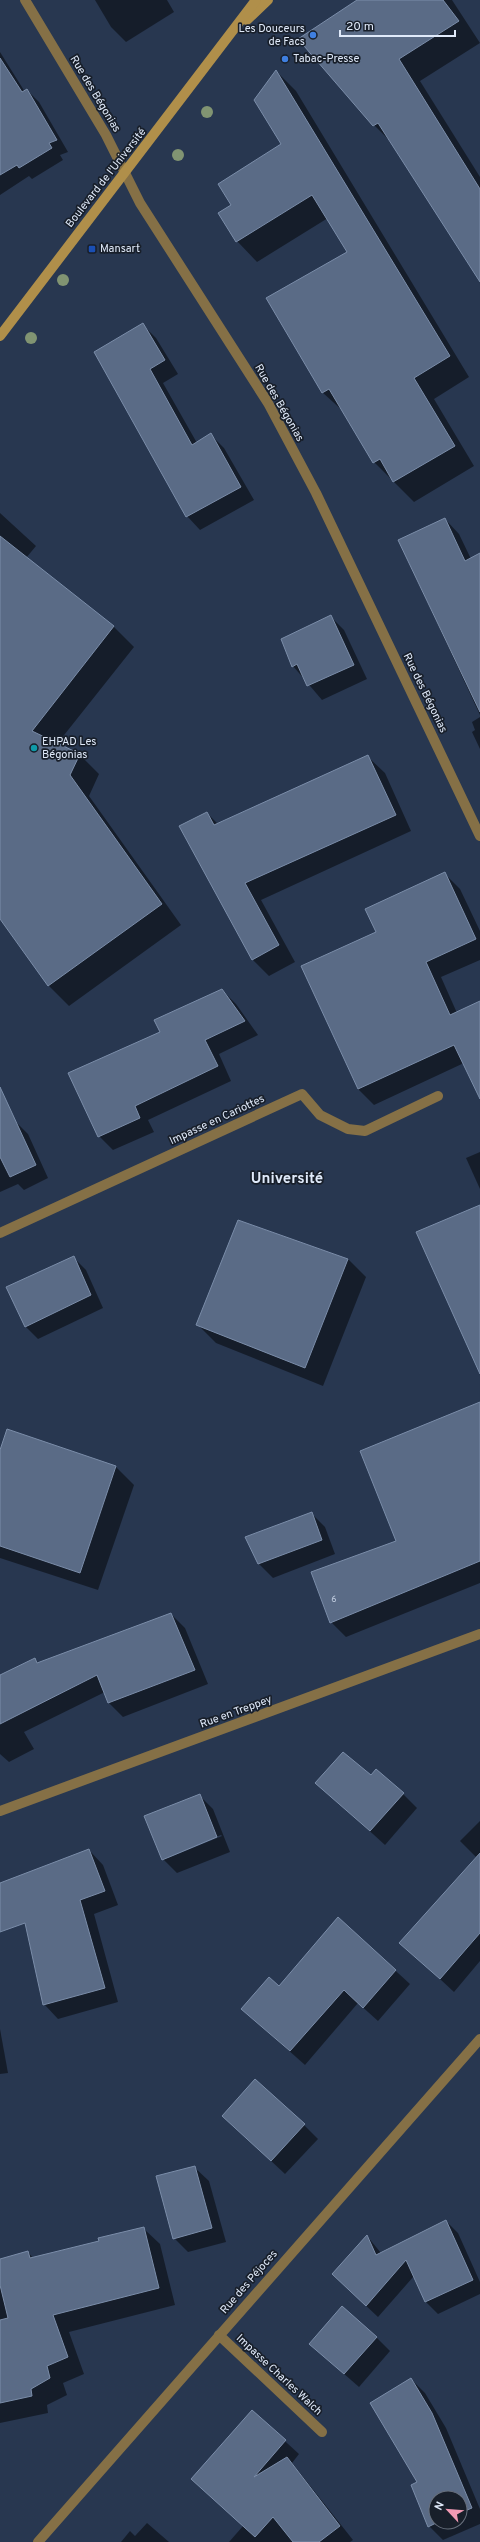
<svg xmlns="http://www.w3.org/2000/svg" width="480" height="2542" viewBox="0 0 480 2542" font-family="Overpass,sans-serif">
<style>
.shadow{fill:#0007;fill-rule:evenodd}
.building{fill:#5a6b86;stroke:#7b8da9}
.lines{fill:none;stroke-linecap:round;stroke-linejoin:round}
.minor{stroke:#857046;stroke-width:10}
.secondary{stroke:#b08f4a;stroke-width:10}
.tree{fill:#819472}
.shop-dot{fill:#3f7fe0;stroke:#181f2a;stroke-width:1.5}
.transit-dot{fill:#1a4fb4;stroke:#181f2a;stroke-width:1.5}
.culture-dot{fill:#0f9aa8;stroke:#181f2a;stroke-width:1.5}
.labels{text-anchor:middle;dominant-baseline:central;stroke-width:3.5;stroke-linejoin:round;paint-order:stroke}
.number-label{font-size:9px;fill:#becadd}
.poi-label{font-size:11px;fill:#e0eafa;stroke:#181f2a;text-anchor:start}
.street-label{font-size:11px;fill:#e0eafa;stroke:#181f2a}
.district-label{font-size:15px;font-weight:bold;fill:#e0eafa;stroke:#181f2a}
</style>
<rect width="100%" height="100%" fill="#283750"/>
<!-- shadow -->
<g class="shadow">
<polygon points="95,0 167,0 174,12 126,42 111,27"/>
<polygon points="359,0 452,0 480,43 420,81 480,177 480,279 393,144 374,125"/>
<polygon points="0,52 25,92 27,90 39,102 68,152 60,155 63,160 32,179 29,176 0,195"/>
<polygon points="276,71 296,91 469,377 434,399 474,466 414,502 374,462 344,412 322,392 349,253 328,218 257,262 237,241 233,205 282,145"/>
<polygon points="143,325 156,338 178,374 163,383 197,443 210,434 224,448 254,500 200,530 187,516 95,352"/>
<polygon points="0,513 36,546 26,558 114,627 134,647 57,744 79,754 99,774 89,796 181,925 69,1006 49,986 0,919"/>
<polygon points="445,519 459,534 471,559 480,561 480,715 399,541"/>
<polygon points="330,616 344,630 367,679 322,700 293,666"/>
<polygon points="480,717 480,749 472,732 475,730 472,722"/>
<polygon points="368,757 385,773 411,831 261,900 295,962 269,976 253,960 207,813 218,824"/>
<polygon points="444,873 460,889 480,931 480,960 441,977 457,1013 480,1003 480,1087 464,1063 374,1105 358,1089 302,966 377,932"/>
<polygon points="222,990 236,1004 258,1035 219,1054 231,1081 148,1120 154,1132 113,1150 99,1136 161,1032"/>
<polygon points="14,1120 28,1134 48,1178 24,1190 18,1184 0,1192 0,1127"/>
<polygon points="480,1152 480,1189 466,1158"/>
<polygon points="239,1221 348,1259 366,1277 323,1386 216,1343 198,1325"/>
<polygon points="73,1257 86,1270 103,1308 38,1339 26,1327"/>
<polygon points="480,1403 480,1583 346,1637 331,1622 397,1542"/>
<polygon points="8,1430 116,1467 134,1485 98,1590 0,1558 0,1453"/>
<polygon points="311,1513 325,1527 335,1554 273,1578 258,1563"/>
<polygon points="171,1614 185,1628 208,1684 123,1717 109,1703 105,1692 24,1732 34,1749 9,1762 0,1754 0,1676 35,1659 39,1664"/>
<polygon points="371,1777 403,1794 417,1808 385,1845 317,1783"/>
<path d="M199,1795L213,1809L230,1852L177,1873L163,1859ZM221,1835L222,1836L168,1858V1856Z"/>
<polygon points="480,1821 480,1961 454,1992 401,1943 476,1857 460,1841"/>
<polygon points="89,1850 103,1865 118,1905 94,1914 118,2002 58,2019 44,2004"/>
<polygon points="338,1918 410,1984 378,2021 358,2003 305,2065 242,2009 279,1988"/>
<polygon points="0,2029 8,2073 0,2074"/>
<polygon points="223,2116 304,2125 318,2139 285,2174"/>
<polygon points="194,2167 209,2181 226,2242 188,2252 174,2238"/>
<polygon points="446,2221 458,2233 480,2282 480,2294 438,2314 426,2302 414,2276 378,2317 345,2286 367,2236 381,2253"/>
<polygon points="143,2228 160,2244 175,2305 69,2332 84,2374 63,2383 67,2395 47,2405 48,2413 0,2423 0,2260 28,2252 33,2258 100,2241"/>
<polygon points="376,2337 390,2351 359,2387 310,2344"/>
<path d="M411,2379L425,2393L446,2428L480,2509V2524L443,2540L429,2526L419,2483ZM436,2498H460V2522H436Z"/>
<polygon points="252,2411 299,2454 292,2463 353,2540 350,2542 229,2542 243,2526"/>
<polygon points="147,2523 169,2542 121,2542 130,2531 135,2536"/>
</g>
<!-- building -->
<g class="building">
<polygon points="357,0 443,0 459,21 399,59 480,189 480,282 378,123 373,126 298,39"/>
<polygon points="0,58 22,92 27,89 57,140 49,143 52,148 19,168 17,165 0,175"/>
<polygon points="276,70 450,356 414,378 455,446 393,482 380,459 373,463 329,389 322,393 266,298 347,252 312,195 236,242 218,213 231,205 218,184 281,144 254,100"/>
<polygon points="143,323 165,360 150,369 192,445 211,433 241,487 186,517 94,352"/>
<polygon points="445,518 465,561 480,553 480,712 398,540"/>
<polygon points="0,536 114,626 32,731 80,754 70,775 162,904 48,986 0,919"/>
<polygon points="331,615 354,665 307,686 297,664 292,667 281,639"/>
<polygon points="368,755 396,815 245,883 279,945 252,960 179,826 207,812 214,825"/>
<polygon points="445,872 476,939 426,962 450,1015 480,1001 480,1099 454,1045 358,1089 301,966 376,932 365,909"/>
<polygon points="222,989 245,1021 205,1040 218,1066 135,1106 140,1118 98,1137 68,1073 160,1032 154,1020"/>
<polygon points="0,1087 36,1165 10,1177 0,1157"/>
<polygon points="480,1205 480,1374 416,1232"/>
<polygon points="238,1220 348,1259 305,1368 196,1325"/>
<polygon points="74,1256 91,1295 25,1327 6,1287"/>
<polygon points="480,1402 480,1561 330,1623 311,1572 396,1541 360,1451"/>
<polygon points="7,1429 116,1466 80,1573 0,1546 0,1450"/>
<polygon points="312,1512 322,1540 258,1564 245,1537"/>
<polygon points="171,1613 195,1670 108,1703 97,1675 0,1724 0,1675 35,1658 37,1663"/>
<polygon points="343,1752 371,1775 376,1769 404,1793 370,1831 315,1783"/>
<polygon points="200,1794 217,1837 162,1860 144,1816"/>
<polygon points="89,1849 105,1891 80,1900 105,1988 43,2005 25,1923 0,1932 0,1883"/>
<polygon points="480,1853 480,1933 440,1979 399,1943"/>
<polygon points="338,1917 396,1970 363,2008 344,1990 290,2051 241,2009 269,1977 279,1986"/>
<polygon points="255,2079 305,2124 271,2161 222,2116"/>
<polygon points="195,2166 212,2228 173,2239 156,2176"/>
<polygon points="446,2220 473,2280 425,2302 406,2260 366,2306 332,2274 367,2235 376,2255"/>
<polygon points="144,2227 159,2288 53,2315 68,2357 47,2366 50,2378 31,2389 32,2396 0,2403 0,2320 8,2318 0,2285 0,2259 28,2251 30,2258 99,2241 98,2238"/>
<polygon points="342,2306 377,2337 344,2374 309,2344"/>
<polygon points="411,2378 432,2413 472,2508 460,2513 460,2498 436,2498 436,2522 438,2522 428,2527 411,2485 417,2482 370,2403"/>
<polygon points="252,2410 286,2440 254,2477 287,2457 340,2526 319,2542 293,2542 273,2517 255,2537 191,2479"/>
</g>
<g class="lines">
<!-- minor -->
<g class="minor">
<polyline points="25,0 106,135 140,203 268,403 316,493 480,836"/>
<polyline points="0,1233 302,1094 320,1115 348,1129 365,1131 438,1096"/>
<polyline points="0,1811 480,1634"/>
<polyline points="219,2335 322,2432"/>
<polyline points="38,2542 480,2039"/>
</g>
<!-- secondary -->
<g class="secondary">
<polyline points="247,20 268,0"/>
<polyline points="0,336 256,0"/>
</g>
</g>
<!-- trees -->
<g class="tree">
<circle cx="207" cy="112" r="6"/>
<circle cx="178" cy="155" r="6"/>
<circle cx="63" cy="280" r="6"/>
<circle cx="31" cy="338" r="6"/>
</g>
<!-- markers -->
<g class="shop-dot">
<circle cx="313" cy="35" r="4"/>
<circle cx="285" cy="59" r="4"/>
</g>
<rect class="transit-dot" x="88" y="245" width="8" height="8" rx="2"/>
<circle class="culture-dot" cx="34" cy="748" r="4"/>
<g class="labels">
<!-- number labels -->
<g class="number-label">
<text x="334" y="1599">6</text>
</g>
<!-- poi labels -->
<g class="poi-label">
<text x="305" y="29" text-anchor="end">Les Douceurs<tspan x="305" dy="13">de Facs</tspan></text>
<text x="293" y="59">Tabac-Presse</text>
<text x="100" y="249">Mansart</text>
<text x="42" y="742">EHPAD Les<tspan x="42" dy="13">Bégonias</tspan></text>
</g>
<!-- street labels -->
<g class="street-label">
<text transform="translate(95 94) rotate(59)">Rue des Bégonias</text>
<text transform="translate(106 178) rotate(-52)">Boulevard de l'Université</text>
<text transform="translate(279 403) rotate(60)">Rue des Bégonias</text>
<text transform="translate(425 693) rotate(64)">Rue des Bégonias</text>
<text transform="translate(217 1120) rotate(-25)">Impasse en Cariottes</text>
<text transform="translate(236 1712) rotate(-20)">Rue en Treppey</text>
<text transform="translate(249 2282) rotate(-49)">Rue des Péjoces</text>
<text transform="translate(279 2375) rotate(43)">Impasse Charles Walch</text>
</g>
<!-- district labels -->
<g class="district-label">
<text x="287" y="1179">Université</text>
</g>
</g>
<!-- north arrow -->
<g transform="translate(448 2510) rotate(296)"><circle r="19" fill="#181f2a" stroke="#68707d"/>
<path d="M0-3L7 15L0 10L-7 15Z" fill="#f19ab4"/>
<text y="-6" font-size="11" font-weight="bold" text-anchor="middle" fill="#e0eafa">N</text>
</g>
<!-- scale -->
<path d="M340 30v6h115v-6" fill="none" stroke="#e0eafa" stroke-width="2"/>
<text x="346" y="30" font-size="12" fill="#e0eafa" stroke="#181f2a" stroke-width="3" paint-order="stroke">20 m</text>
</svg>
